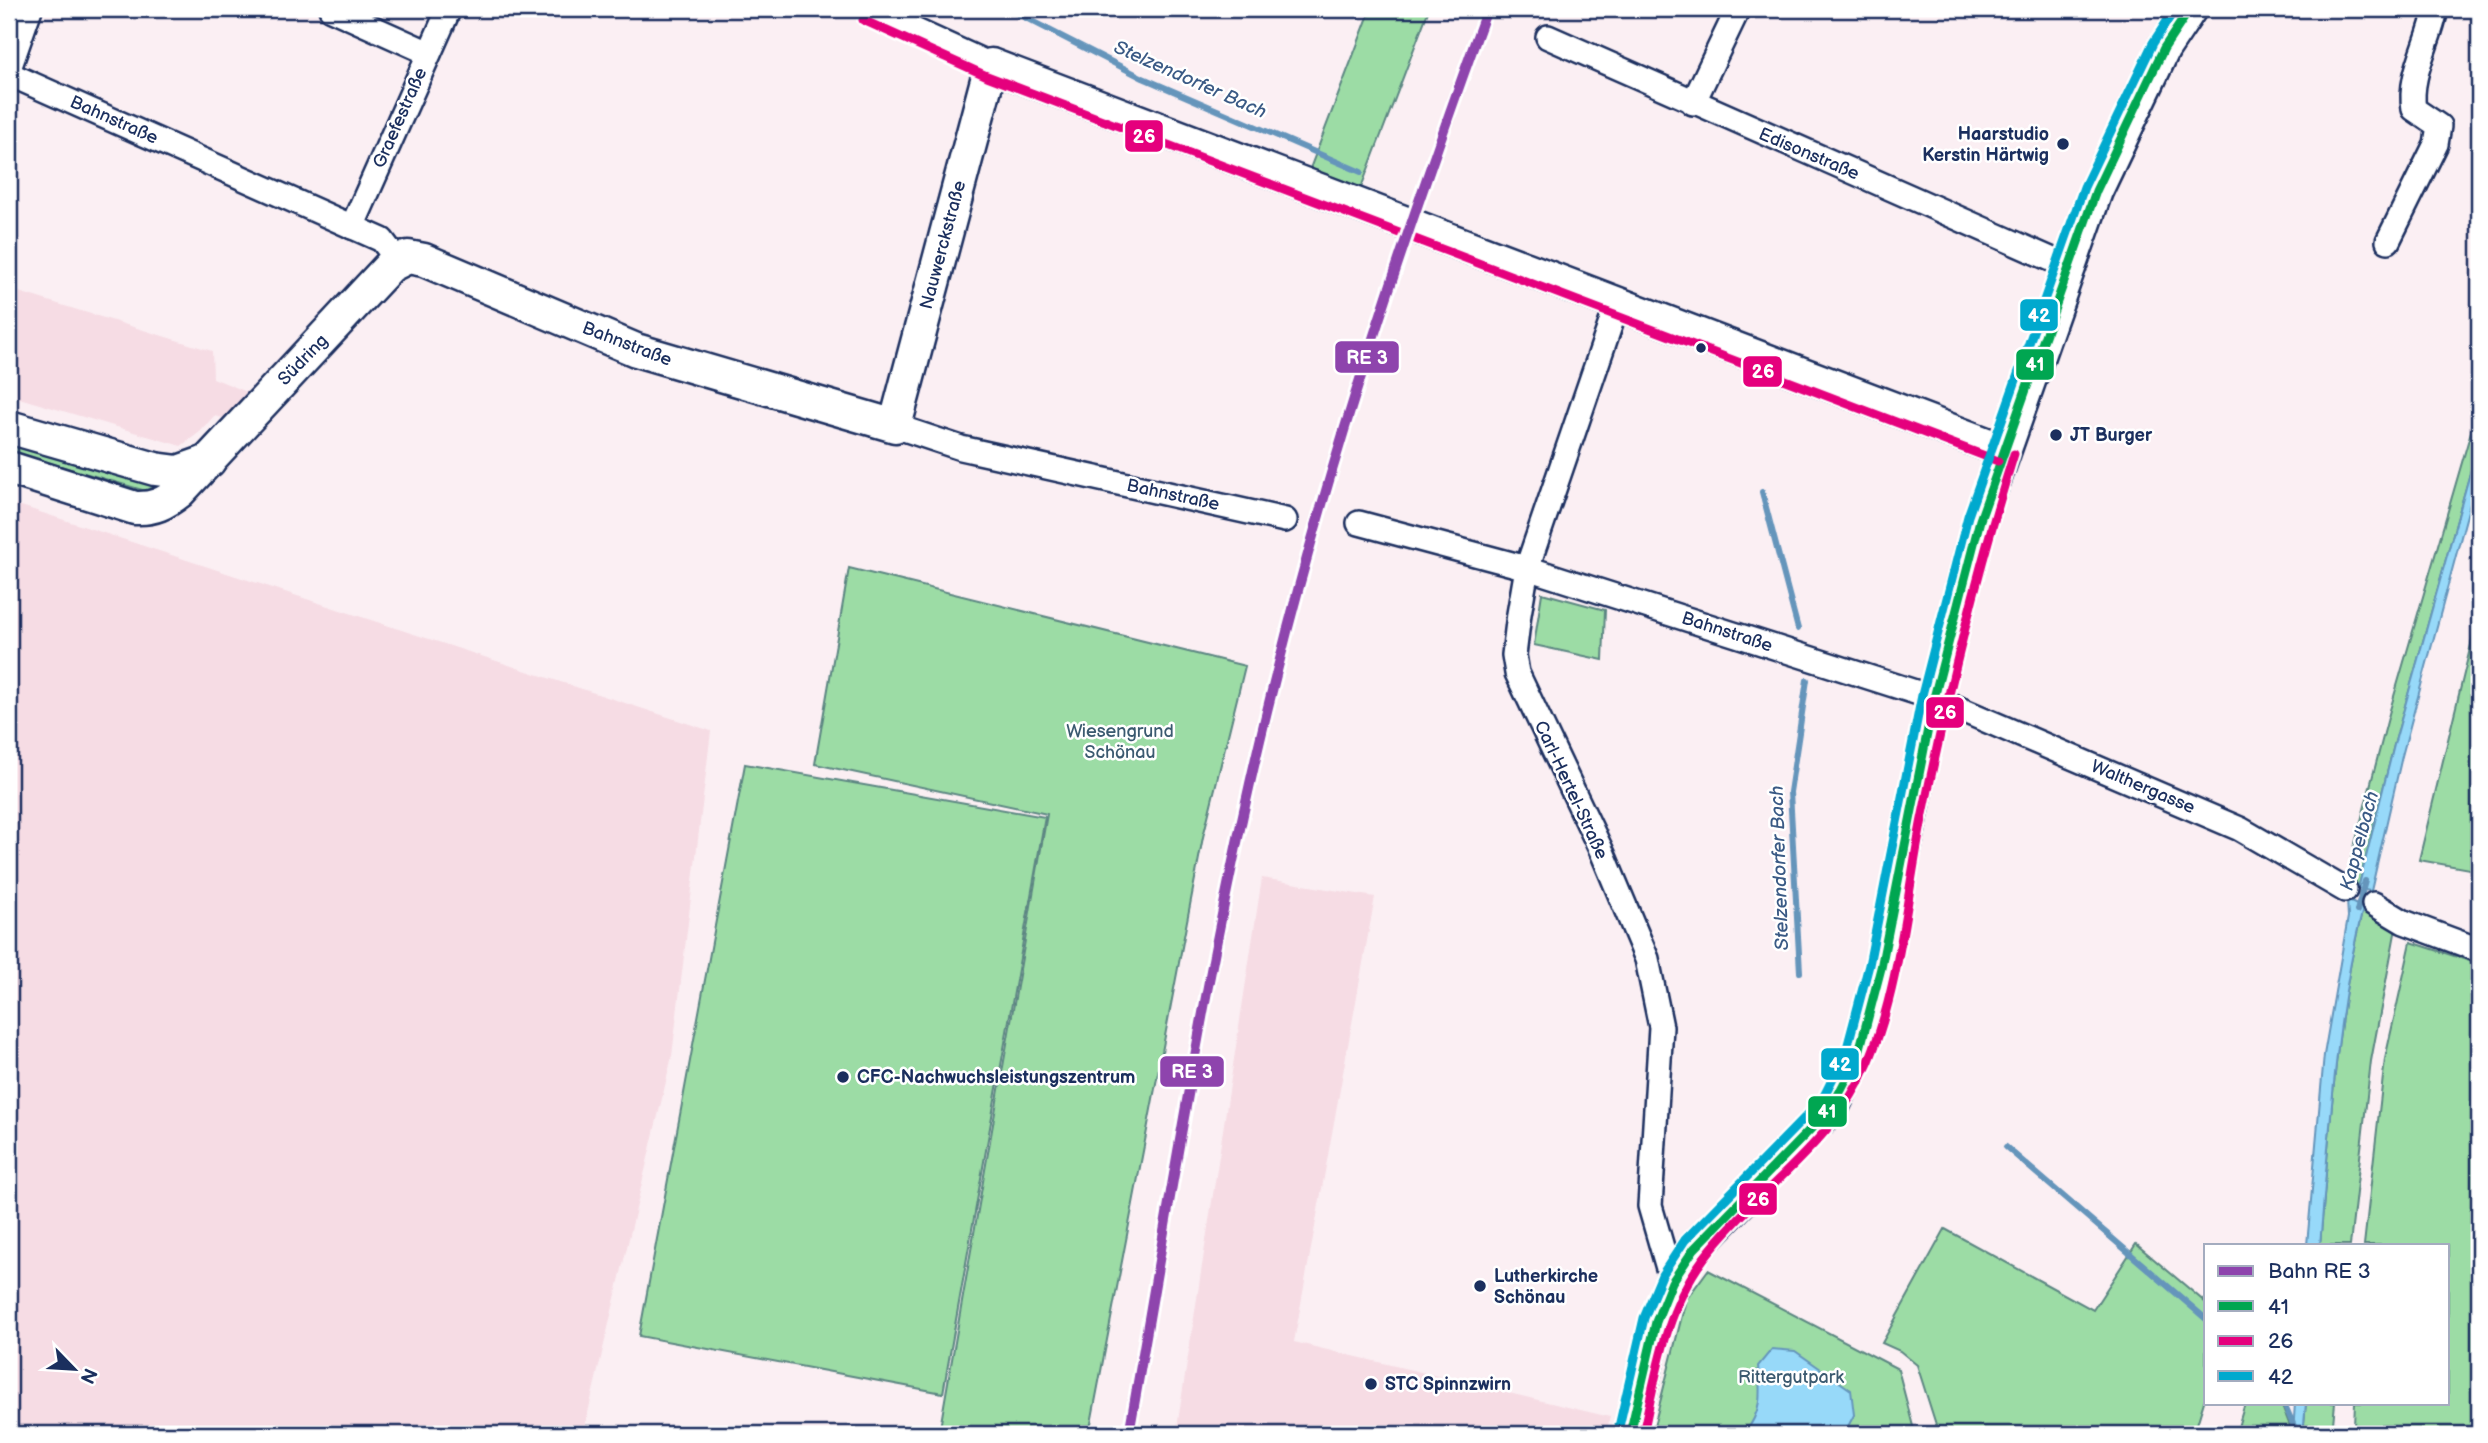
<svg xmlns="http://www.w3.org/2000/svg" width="2488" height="1443" viewBox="0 0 2488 1443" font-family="'Balsamiq Sans',sans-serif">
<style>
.built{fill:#f6dce4}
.green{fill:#9cdca5;stroke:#5c8682;stroke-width:2}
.water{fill:#97d9f9;stroke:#6595bb;stroke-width:2}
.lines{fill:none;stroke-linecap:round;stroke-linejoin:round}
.stream{stroke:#6595bb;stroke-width:6}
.street-casing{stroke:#1b2f5e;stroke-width:28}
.secondary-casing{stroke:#1b2f5e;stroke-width:37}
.street{stroke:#fff;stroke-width:23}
.secondary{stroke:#fff;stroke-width:32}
.bus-1-casing{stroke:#fff;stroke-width:14}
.bus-2-casing{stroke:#fff;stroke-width:14}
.bus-3-casing{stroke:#fff;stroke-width:14}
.bus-1{stroke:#00a651;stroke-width:9}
.bus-2{stroke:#e5007d;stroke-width:9}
.bus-3{stroke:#00a9ce;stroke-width:9}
.rail-1-casing{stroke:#fff;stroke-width:16}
.rail-1{stroke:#8e44ad;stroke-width:10}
.poi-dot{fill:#1b2f5e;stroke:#fff;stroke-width:2.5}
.labels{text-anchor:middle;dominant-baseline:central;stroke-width:5;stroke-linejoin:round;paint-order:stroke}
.street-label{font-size:18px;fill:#1b2f5e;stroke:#fff}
.poi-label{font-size:18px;font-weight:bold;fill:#1b2f5e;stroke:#fff;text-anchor:start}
.park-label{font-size:18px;fill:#3b5a70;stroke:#fff}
.water-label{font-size:19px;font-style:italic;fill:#3a5a85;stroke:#fff}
.line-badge{stroke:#fff;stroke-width:2.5}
.badge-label{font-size:19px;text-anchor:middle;font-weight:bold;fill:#fff}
</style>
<rect width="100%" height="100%" fill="#fbeff3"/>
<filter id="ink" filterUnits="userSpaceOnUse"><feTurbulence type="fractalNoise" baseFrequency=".0143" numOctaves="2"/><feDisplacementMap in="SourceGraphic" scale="14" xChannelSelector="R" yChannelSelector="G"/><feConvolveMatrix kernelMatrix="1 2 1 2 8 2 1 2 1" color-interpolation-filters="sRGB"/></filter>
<g filter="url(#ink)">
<!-- built -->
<g class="built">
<polygon points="9,289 212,351 213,378 252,394 232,420 214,416 200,432 181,446 9,395"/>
<polygon points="9,502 711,731 672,1056 583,1434 9,1434"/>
<polygon points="1262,878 1375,897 1294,1342 1610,1417 1606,1434 1176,1434"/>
</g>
<!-- green -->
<g class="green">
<polygon points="1371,9 1429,9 1359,193 1308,174"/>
<polygon points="2479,404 2479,441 2394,745 2358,889 2352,884 2350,863 2390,710"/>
<polygon points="9,436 153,480 156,488 149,492 9,451"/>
<polygon points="849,568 1245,666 1203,837 1089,1434 939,1434 1047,814 815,764"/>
<polygon points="1542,593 1605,610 1603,660 1534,645"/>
<polygon points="2479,631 2479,892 2475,870 2419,860 2474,632"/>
<polygon points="745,764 1045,817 943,1393 639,1336"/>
<path d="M2363,908L2396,928L2371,1061L2350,1245H2320C2330,1132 2335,1018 2363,908Z"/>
<polygon points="2411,942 2479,964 2479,1434 2409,1434 2354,1425 2355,1403 2448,1403 2448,1245 2364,1245 2385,1059"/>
<polygon points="1945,1229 2093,1310 2136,1244 2206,1303 2206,1395 2194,1434 1939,1434 1917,1365 1900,1351 1882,1343"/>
<polygon points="1708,1270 1898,1369 1915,1434 1652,1434 1686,1300"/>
<polygon points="2245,1403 2281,1403 2293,1434 2236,1434"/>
<polygon points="2306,1403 2335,1403 2332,1434 2303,1434"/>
</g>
<!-- water -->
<g class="water">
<polygon points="2479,441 2479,470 2402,756 2371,891 2358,889 2394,745"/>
<path d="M2347,900L2363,908C2335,1018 2330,1132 2320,1245H2307L2324,1055L2348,917Z"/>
<path d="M1772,1349L1795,1351L1851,1390L1854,1415L1844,1434H1744C1762,1412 1761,1394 1758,1366Z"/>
<polygon points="2295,1403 2306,1403 2303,1434 2293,1434"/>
</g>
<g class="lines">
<!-- stream -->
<g class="stream">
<polyline points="1008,9 1143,78 1361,172"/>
<polyline points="1762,492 1798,629"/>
<polyline points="2357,911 2365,881"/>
<polyline points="1800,972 1790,792 1807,680"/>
<polyline points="2006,1147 2206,1319"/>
<polyline points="2284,1403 2296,1431"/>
</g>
<defs>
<g id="street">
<polyline points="331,9 429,53"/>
<polyline points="868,9 991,65"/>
<polyline points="1548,37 2071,268"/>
<polyline points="9,69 30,9"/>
<polyline points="9,74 382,240 397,260"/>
<polyline points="1693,103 1738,9"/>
<polyline points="352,227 449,9"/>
<path d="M2388,241L2436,144L2439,126L2414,109C2408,76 2430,42 2436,9"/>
<polyline points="1617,305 1527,568 1519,614 1514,655 1517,673 1603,854 1647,959 1661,1027 1650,1206 1672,1282"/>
<polyline points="895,426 961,448 1285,520"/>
<polyline points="1359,523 1527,568 1934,698 2240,829 2345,890"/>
<polyline points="2374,904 2404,922 2479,950"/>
</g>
<g id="secondary">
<polyline points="9,427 155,469 178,472 209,461"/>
<path d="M9,468L135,508C154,509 165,503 179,492L390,266L408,257L424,260L636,350L895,426L991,65L2002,450"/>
<polyline points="1630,1434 1656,1322 1672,1282 1694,1249 1832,1107 1858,1056 1881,968 1934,698 1980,520 2096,191 2164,48 2190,9"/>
</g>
</defs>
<!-- street casing -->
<use href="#street" class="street-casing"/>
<!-- secondary casing -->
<use href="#secondary" class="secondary-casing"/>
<!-- street -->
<use href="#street" class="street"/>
<!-- secondary -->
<use href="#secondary" class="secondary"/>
<defs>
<polyline id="bus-1" points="1630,1434 1656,1322 1672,1282 1694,1249 1832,1107 1858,1056 1881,968 1934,698 1980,520 2096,191 2164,48 2190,9"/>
<g id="bus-2">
<polyline points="863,20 987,76 1998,461"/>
<path d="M1643,1434C1656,1374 1666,1308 1704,1258C1757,1189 1835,1144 1869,1061C1900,985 1906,899 1922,819C1947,696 1976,574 2014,454"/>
</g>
<polyline id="bus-3" points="1618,1431 1644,1318 1662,1275 1685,1240 1822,1100 1846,1052 1869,965 1922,695 1968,516 2084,187 2153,43 2175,9"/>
</defs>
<!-- bus-1 casing -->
<use href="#bus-1" class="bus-1-casing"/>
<!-- bus-2 casing -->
<use href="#bus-2" class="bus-2-casing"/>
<!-- bus-3 casing -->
<use href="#bus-3" class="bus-3-casing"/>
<!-- bus-1 -->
<use href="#bus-1" class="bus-1"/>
<!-- bus-2 -->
<use href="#bus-2" class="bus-2"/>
<!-- bus-3 -->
<use href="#bus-3" class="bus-3"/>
<defs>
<path id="rail-1" d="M1129,1434C1174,1179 1213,922 1277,671C1333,446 1408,227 1487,9"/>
</defs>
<!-- rail-1 casing -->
<use href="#rail-1" class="rail-1-casing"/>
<!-- rail-1 -->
<use href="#rail-1" class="rail-1"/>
</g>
</g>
<!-- markers -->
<g class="poi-dot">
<circle cx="2063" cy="144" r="7"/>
<circle cx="1701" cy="348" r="6"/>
<circle cx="2056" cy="435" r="7"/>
<circle cx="843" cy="1077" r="7"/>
<circle cx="1480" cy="1286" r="7"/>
<circle cx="1371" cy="1384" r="7"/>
</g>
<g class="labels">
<!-- street labels -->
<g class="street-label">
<text transform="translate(400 118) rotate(-66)">Graefestraße</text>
<text transform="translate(114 120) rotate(24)">Bahnstraße</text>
<text transform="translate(1809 154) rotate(23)">Edisonstraße</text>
<text transform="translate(943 245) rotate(-75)">Nauwerckstraße</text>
<text transform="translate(627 344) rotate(21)">Bahnstraße</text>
<text transform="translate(303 360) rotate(-46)">Südring</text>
<text transform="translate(1173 495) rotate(12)">Bahnstraße</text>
<text transform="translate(1727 632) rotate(18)">Bahnstraße</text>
<text transform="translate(2143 787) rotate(23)">Walthergasse</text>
<text transform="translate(1571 790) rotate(65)">Carl-Hertel-Straße</text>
</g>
<!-- poi labels -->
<g class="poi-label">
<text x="2049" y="134" text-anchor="end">Haarstudio<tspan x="2049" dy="21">Kerstin Härtwig</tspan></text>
<text x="2070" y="435">JT Burger</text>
<text x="857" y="1077">CFC-Nachwuchsleistungszentrum</text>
<text x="1494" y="1276">Lutherkirche<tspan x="1494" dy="21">Schönau</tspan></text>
<text x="1385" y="1384">STC Spinnzwirn</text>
</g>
<!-- park labels -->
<g class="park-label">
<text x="1120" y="731">Wiesengrund<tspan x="1120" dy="21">Schönau</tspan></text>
<text x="1791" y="1377">Rittergutpark</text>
</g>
<!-- water labels -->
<g class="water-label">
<text transform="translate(1190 80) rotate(24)">Stelzendorfer Bach</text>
<text transform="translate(2360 841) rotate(-75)">Kappelbach</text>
<text transform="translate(1780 868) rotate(-92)">Stelzendorfer Bach</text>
</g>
</g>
<g class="line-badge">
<rect x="1124" y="119" width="40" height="34" rx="7" fill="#e5007d"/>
<rect x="2019" y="298" width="40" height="34" rx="7" fill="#00a9ce"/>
<rect x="1334" y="340" width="66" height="34" rx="7" fill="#8e44ad"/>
<rect x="2015" y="348" width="40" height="33" rx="7" fill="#00a651"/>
<rect x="1742" y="355" width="41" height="33" rx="7" fill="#e5007d"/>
<rect x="1925" y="696" width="40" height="33" rx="7" fill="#e5007d"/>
<rect x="1820" y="1047" width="40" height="34" rx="7" fill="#00a9ce"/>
<rect x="1159" y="1055" width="66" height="33" rx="7" fill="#8e44ad"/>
<rect x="1807" y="1095" width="41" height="33" rx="7" fill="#00a651"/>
<rect x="1738" y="1182" width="40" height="34" rx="7" fill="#e5007d"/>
</g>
<g class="badge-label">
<text x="1144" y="143">26</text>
<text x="2039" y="322">42</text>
<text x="1367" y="364">RE 3</text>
<text x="2035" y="371">41</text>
<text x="1763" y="378">26</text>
<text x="1945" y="719">26</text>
<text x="1840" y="1071">42</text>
<text x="1192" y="1078">RE 3</text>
<text x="1827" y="1118">41</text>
<text x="1758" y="1206">26</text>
</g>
<!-- margin -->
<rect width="2488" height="1443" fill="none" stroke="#fff" stroke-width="35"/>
<rect x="18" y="18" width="2453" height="1408" fill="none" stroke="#1b2f5e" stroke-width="2.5" filter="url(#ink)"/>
<!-- legend -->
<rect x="2204" y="1244" width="245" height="161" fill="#ffffff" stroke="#a4acbf" stroke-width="2"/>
<rect x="2218" y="1266" width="35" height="10" fill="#8e44ad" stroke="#a4acbf" stroke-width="2"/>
<text x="2268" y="1278" font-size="21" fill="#1b2f5e">Bahn RE 3</text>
<rect x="2218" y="1301" width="35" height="10" fill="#00a651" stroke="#a4acbf" stroke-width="2"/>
<text x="2268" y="1314" font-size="21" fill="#1b2f5e">41</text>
<rect x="2218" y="1336" width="35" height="10" fill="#e5007d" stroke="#a4acbf" stroke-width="2"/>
<text x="2268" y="1348" font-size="21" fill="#1b2f5e">26</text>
<rect x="2218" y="1371" width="35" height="10" fill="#00a9ce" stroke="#a4acbf" stroke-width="2"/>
<text x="2268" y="1384" font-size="21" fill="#1b2f5e">42</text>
<!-- north arrow -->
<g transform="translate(74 1369) rotate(115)" stroke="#ffffff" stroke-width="5" paint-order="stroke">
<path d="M0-5L12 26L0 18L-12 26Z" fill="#1b2f5e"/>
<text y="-10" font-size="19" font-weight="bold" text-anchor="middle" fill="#1b2f5e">N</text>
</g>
</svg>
